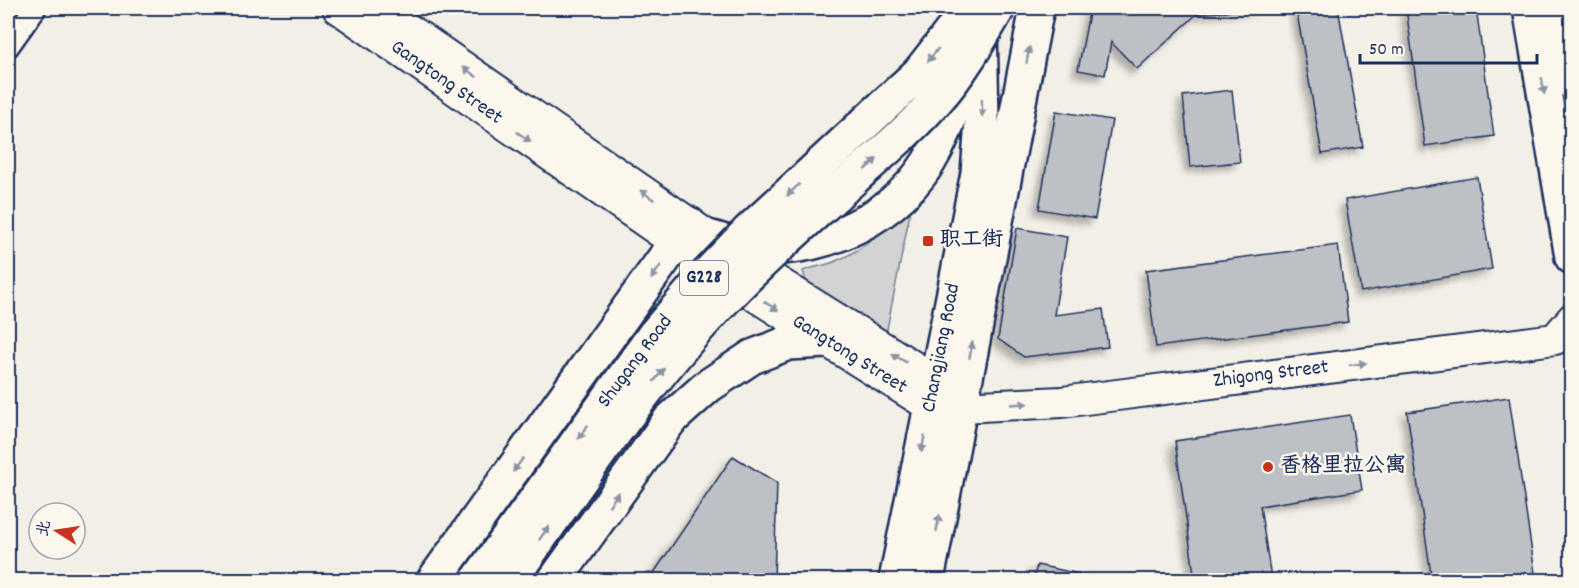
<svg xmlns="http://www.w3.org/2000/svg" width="1579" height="588" viewBox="0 0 1579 588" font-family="Dekko,'LXGW WenKai TC',sans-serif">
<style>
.green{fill:#d2d3d2;stroke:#768198;stroke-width:1.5}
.building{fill:#bdc0c4;stroke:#1b2f5e;stroke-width:1.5;filter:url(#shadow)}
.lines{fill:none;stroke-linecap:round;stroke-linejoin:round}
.street-casing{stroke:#1b2f5e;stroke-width:26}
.secondary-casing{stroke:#1b2f5e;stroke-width:34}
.primary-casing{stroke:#1b2f5e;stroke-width:38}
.highway-casing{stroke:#1b2f5e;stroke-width:38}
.street{stroke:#fbf7ec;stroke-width:21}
.secondary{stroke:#fbf7ec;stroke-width:30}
.primary{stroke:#fbf7ec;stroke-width:33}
.highway{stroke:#fbf7ec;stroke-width:33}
.highway-bridge-casing{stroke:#1b2f5e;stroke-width:38;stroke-linecap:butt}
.highway-bridge{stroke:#fbf7ec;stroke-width:33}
.oneway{fill:#8b93a5}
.poi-dot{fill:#c8321e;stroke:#fbf7ec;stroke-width:2}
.labels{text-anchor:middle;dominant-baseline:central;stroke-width:5;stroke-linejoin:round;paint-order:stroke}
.shield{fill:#fbf7ec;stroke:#5e6b89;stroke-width:1.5}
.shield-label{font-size:20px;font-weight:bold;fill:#1b2f5e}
.street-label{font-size:21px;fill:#1b2f5e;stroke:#fbf7ec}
.poi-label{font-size:21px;font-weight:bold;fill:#1b2f5e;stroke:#fbf7ec;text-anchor:start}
</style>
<defs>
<filter id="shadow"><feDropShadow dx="-5.5" dy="5.5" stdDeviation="3" flood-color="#0004"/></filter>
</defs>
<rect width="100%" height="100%" fill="#f2efe6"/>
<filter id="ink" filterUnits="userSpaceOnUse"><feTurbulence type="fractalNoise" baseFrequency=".0167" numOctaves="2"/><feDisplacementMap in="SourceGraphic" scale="12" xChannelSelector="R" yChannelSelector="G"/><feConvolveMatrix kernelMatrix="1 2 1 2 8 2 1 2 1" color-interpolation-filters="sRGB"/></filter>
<g filter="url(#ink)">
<!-- green -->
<path class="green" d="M913,198L885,339L807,285L803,271C814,266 827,266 838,260C869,247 893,224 913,198Z"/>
<!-- building -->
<g class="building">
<polygon points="1090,8 1257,8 1257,9 1197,14 1137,69 1111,42 1105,75 1078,70"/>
<polygon points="1296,8 1338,8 1363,147 1322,154"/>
<polygon points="1406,8 1476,8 1494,136 1425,146"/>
<polygon points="1232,90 1240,162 1190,167 1183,96"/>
<polygon points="1056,111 1112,120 1095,219 1039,209"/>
<polygon points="1477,177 1492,269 1361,292 1345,200"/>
<polygon points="1017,228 1067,237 1054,315 1103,309 1108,347 1024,357 998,339"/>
<polygon points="1338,245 1348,322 1156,347 1146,270"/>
<polygon points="1509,397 1536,580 1391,580 1431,574 1407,412"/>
<polygon points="1350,415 1362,490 1260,506 1271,578 1250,580 1195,580 1175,441"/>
<polygon points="733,456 777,483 774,580 649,580"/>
<polygon points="1037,565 1108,580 1033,580"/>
</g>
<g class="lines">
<defs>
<polyline id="street" points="8,46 35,8"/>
<g id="secondary">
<polyline points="338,8 728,279 930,406 961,407 1062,402 1555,339 1572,319"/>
<polyline points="378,8 741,259 935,380 952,398"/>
</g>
<g id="primary">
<polyline points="1530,8 1572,257"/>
<polyline points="1560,8 1572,82"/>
<path d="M708,237C720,240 732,245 744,246C819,256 901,218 936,149C950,122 958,92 966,63"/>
<polyline points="896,580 978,173 982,122 980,24"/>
<polyline points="927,580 1037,8"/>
</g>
<g id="highway">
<polyline points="434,580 689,224"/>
<polyline points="555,580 670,420 708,386 752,357 788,343 826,341"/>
</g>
</defs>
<!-- street casing -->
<use href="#street" class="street-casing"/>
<!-- secondary casing -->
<use href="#secondary" class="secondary-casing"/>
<!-- primary casing -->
<use href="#primary" class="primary-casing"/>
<!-- highway casing -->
<use href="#highway" class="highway-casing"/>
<!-- street -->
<use href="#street" class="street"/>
<!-- secondary -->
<use href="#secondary" class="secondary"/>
<!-- primary -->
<use href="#primary" class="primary"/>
<!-- highway -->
<use href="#highway" class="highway"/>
<defs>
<g id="highway-bridge">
<polyline points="478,580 655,334 699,283 749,231 919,73 951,32 967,8"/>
<path d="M510,580C577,486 641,387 721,303C762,259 808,220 853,179C882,153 912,128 938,98C962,71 980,39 998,8"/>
</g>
</defs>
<!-- highway-bridge casing -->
<use href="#highway-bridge" class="highway-bridge-casing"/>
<!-- highway-bridge -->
<use href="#highway-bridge" class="highway-bridge"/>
</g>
<!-- one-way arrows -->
<defs><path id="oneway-solid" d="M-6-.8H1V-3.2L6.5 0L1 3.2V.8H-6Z" transform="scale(1.5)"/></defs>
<g class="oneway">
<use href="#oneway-solid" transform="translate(933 55) rotate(128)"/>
<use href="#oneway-solid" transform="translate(1028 55) rotate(-79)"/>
<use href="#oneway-solid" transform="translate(470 72) rotate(-145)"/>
<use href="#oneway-solid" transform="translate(1543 86) rotate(81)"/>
<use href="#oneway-solid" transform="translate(982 108) rotate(89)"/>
<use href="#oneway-solid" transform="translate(524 137) rotate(35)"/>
<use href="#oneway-solid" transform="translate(871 164) rotate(-42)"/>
<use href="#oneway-solid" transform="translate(793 190) rotate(137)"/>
<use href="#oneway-solid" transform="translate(647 195) rotate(-145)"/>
<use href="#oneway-solid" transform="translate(656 272) rotate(125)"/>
<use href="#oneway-solid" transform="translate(771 306) rotate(32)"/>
<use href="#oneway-solid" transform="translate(971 350) rotate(-79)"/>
<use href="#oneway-solid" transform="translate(899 358) rotate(-149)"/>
<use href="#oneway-solid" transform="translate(1358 364) rotate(-7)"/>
<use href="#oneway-solid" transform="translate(659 375) rotate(-52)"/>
<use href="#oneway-solid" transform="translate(1019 404) rotate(-3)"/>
<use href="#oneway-solid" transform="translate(583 432) rotate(125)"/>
<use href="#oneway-solid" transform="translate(923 444) rotate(101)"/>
<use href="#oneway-solid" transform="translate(518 465) rotate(126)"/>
<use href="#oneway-solid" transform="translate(614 499) rotate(-54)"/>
<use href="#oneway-solid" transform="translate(938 523) rotate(-79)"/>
<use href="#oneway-solid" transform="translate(544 533) rotate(-55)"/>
</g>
</g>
<!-- markers -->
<g class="poi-dot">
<rect x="922" y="235" width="12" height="12" rx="3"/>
<circle cx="1268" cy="467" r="6"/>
</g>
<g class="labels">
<!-- shield labels -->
<rect class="shield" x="680" y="261" width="48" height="34" rx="4.5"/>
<g class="shield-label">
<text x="704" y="278">G228</text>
</g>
<!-- street labels -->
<g class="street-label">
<text transform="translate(446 83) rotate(35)">Gangtong Street</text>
<text transform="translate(942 348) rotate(-79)">Changjiang Road</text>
<text transform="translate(849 355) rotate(32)">Gangtong Street</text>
<text transform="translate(636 362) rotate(-53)">Shugang Road</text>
<text transform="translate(1271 375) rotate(-7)">Zhigong Street</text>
</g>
<!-- poi labels -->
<g class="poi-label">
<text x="940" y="241">职工街</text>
<text x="1280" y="467">香格里拉公寓</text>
</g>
</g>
<!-- margin -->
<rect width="1579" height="588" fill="none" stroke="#fbf7ec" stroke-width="30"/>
<rect x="15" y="15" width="1549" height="558" fill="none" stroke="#1b2f5e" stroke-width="2" filter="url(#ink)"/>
<!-- north arrow -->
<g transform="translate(57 531) rotate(282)"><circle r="28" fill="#fbf7ec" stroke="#a1a7b3" stroke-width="1.5"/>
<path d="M0-4.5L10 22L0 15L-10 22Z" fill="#c8321e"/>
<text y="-9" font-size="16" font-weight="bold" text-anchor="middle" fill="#1b2f5e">北</text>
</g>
<!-- scale -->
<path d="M1360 54v9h177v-9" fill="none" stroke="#1b2f5e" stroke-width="3"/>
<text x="1369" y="54" font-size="18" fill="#1b2f5e" stroke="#fbf7ec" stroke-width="4.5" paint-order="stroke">50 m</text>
</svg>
